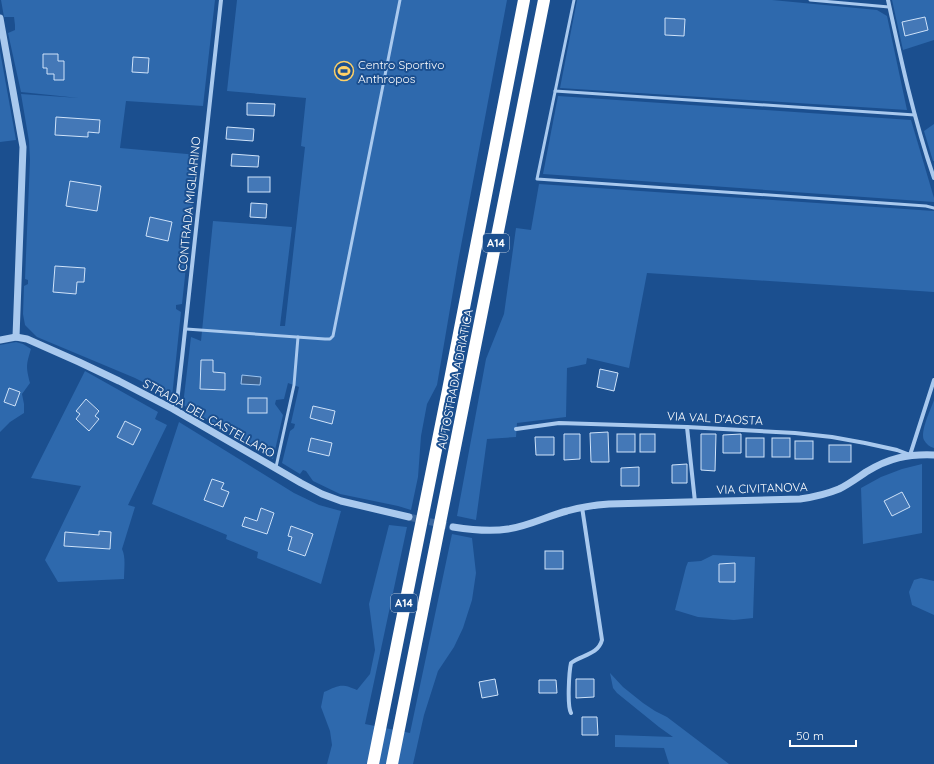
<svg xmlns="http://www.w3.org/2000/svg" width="934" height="764" viewBox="0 0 934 764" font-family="Quicksand,sans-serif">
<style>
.green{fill:#2e69ad;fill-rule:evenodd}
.water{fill:#3c6290;stroke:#9cc4f0}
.building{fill:#4478b7;stroke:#cfe3fa}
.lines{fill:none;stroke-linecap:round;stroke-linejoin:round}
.tertiary-tunnel{stroke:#3d69a0;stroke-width:7;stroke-dasharray:7 3.5;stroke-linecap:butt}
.service{stroke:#a9c9ee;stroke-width:3}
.minor{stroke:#a9c9ee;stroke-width:4}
.tertiary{stroke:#a9c9ee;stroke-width:7}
.motorway{stroke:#fff;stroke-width:12}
.labels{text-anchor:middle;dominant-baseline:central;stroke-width:4;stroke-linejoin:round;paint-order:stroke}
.shield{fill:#1b4f8f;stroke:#bbcadd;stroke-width:1}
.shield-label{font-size:11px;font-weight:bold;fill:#fff}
.poi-label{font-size:12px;fill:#fff;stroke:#1b4f8f;text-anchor:start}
.street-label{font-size:12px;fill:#fff;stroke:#1b4f8f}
</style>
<rect width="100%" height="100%" fill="#1b4f8f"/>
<!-- green -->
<g class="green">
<polygon points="1,0 215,0 203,106 126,101 120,148 198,155 182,304 176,305 176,309 181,312 172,397 135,378 37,337 25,325 23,314 24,286 28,284 28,280 25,279 30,160 29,141 21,94 79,98 21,92 8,33 15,30 15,25 14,17 4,17"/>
<path d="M237,0H507L458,262L437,385L427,404L421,436L418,477L411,510L398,506L340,494L313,481L306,471L303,470L300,474L282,463L290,431L294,428L295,424L291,423L299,387L288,383L284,399L276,400L275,404L283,415L273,459L183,405L191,337L201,341L213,221L292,227L280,326H285L305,147L301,146L306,98L227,91ZM201,360L213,372L225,373V390ZM248,398H267V413H248ZM313,406L335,411L332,423L310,418ZM311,438L332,443L329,456L308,451Z"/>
<path d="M577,0H772L877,10L887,16L907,110L560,88ZM665,18L685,19L684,35H665Z"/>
<path d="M892,0H934V40L903,50ZM925,17L928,30L906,35L902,22Z"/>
<polygon points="0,51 16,140 0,142"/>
<polygon points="558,96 911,120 934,198 934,202 543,174"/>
<polygon points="934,124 934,161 933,161 924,131"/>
<polygon points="539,184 934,211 934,292 647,273 629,368 587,358 586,364 567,368 566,417 517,423 516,437 487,439 476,520 457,516 486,359 504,314 516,228 531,230"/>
<path d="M16,342L23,344L31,349C26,365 26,367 30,383L22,394L24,404V413L10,422L0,432V345ZM9,388L20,392L15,406L4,402Z"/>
<path d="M85,371L158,412L155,419L167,425L128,505L135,507L122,549C126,557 124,569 124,579L58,582L45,560L81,486L31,478ZM86,399L99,410L95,416L99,419L89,431L76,420L80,414L76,411ZM125,421L141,430L133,445L117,437ZM99,531L111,532L110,549L64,546L65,532L99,535Z"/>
<path d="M934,400V448C930,447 926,444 924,440C920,431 931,409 934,400Z"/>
<path d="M179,422L294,493L319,505L341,511L321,584L257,558L258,552L226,539L227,535L152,504ZM212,479L223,483L221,489L229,492L223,507L204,500ZM261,508L274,513L267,534L242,525L245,517L257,521ZM291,526L313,534L305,556L288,550L292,537L288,535Z"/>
<path d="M922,464V533L863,544L861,488L881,477L902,469ZM902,492L910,507L892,516L884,501Z"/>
<path d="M389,525L407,527L365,724L410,733L452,534L472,538L476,573L472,600L463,628L454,647L438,671L424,715L413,764H327L332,745L330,731L321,707L324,692C339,685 342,683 357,690L370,674L375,650L369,604Z"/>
<polygon points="713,555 755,557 753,618 734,620 698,617 675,610 686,567 688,562 701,561"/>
<polygon points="921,578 934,581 934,615 912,605 909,592 914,580"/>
<polygon points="610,673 623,687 643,703 655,711 667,717 729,764 669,764 664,748 615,747 615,735 673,737 659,727 617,693 613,688"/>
</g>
<!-- water -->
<polygon class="water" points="242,375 261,377 260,385 241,384"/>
<!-- building -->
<g class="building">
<polygon points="925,17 928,30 905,36 902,22"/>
<polygon points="665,18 685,19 684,36 665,35"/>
<polygon points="43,54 58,54 58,61 64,61 64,80 54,80 54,74 47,74 47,68 43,68"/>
<polygon points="133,57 149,58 148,73 132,72"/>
<polygon points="247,103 275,104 274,116 247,115"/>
<polygon points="56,117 100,120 99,133 88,132 88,137 55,135"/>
<polygon points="227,127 254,129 253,141 226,139"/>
<polygon points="232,154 259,156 258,167 231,166"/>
<rect x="248" y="177" width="22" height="15"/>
<polygon points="70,181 101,186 97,211 66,206"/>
<polygon points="251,203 267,204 266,218 250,217"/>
<polygon points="150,217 172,222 168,241 146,236"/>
<polygon points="55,266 85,268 84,282 77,282 76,294 53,292"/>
<polygon points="201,360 213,360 213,372 225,373 225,390 200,389"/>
<polygon points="600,369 618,373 614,391 597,387"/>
<polygon points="9,388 20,392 15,406 4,402"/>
<rect x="248" y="398" width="19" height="15"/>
<polygon points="86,399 99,411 95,416 99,419 89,431 76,419 80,414 76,411"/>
<polygon points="313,406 335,411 332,424 310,418"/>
<polygon points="125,421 141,429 133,445 117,437"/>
<polygon points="608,432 609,462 591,462 590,433"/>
<polygon points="564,434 580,434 580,459 564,460"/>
<rect x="617" y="434" width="18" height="18"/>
<rect x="640" y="434" width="15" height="18"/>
<polygon points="701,434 716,434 715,471 701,470"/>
<polygon points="741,434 741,453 723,453 723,435"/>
<polygon points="535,437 554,437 554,455 536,455"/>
<polygon points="311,438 332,443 329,456 308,451"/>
<rect x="746" y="438" width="18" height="19"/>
<rect x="772" y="438" width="18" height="19"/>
<rect x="795" y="441" width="18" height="18"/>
<rect x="829" y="445" width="22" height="17"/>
<polygon points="687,464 687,483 672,483 672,465"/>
<polygon points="639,467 639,486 621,486 621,468"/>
<polygon points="212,479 224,483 221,489 229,492 223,507 204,500"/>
<polygon points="902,492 910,507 892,516 884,501"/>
<polygon points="261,508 274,513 267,534 242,526 245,517 257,521"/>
<polygon points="291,526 313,534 305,556 288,550 292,537 288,536"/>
<polygon points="99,531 111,532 110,549 64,546 65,532 99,535"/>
<rect x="545" y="551" width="18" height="18"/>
<polygon points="735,563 735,582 719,582 719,564"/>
<polygon points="495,679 498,695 482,698 479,682"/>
<polygon points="576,679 594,679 594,697 576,698"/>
<polygon points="539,680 556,680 557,693 539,693"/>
<polygon points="582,717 597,717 598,735 582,735"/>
</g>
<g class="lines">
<!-- tertiary-tunnel -->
<polyline class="tertiary-tunnel" points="409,517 453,527"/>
<!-- service -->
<g class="service">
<polyline points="574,0 537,179 926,206 934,208"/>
<polyline points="810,0 889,7"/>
<polyline points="555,91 915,115"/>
<polyline points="186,329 325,339 330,339 333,336 400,0"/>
<polyline points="276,467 294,385 298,337"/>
</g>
<!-- minor -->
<g class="minor">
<path d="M888,0C901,60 914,120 934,178"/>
<polyline points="173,409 177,402 182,358 221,0"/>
<polyline points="687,427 695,502"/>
<polyline points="516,429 559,423 687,427 795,433 832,437 865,443 897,450 910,455 934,380"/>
<path d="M571,713C567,706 569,672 571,663C581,655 598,655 602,640L582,507"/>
</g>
<!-- tertiary -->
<g class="tertiary">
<polyline points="0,18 23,147 16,337"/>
<polyline points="0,340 16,337 27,339 79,362 119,381 173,409 301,483 322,494 341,501 409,517"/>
<path d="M453,527C472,530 490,532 508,529C529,526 547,516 567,511C581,507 595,505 609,504L800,499C814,497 827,494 839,489C849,484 857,478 866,472C889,458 907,454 934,455"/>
</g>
<!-- motorway -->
<g class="motorway">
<polyline points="373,764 448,390 524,0"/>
<polyline points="392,764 544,0"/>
</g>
</g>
<!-- icons -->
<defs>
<symbol id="stadium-ring" viewBox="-11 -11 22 22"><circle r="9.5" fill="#1b4f8f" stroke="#ffd166" stroke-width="1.5"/><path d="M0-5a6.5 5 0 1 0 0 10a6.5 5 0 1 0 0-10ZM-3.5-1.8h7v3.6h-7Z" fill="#ffd166"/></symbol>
</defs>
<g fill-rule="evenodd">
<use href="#stadium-ring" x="333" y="60" width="22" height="22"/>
</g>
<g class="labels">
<!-- shield labels -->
<g class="shield">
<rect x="483" y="234" width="26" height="18" rx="3"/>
<rect x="391" y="594" width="26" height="18" rx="3"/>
</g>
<g class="shield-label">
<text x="496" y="243">A14</text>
<text x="404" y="603">A14</text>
</g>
<!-- poi labels -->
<g class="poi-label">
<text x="358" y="64">Centro Sportivo<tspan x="358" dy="14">Anthropos</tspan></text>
</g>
<!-- street labels -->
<g class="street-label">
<text transform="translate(189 204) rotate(-84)">CONTRADA MIGLIARINO</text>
<text transform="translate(455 379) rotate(-79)">AUTOSTRADA ADRIATICA</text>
<text transform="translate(209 418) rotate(29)">STRADA DEL CASTELLARO</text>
<text transform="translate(715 418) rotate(3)">VIA VAL D'AOSTA</text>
<text transform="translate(762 488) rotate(-2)">VIA CIVITANOVA</text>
</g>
</g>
<!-- scale -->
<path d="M790 740v6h66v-6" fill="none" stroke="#ffffff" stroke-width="2"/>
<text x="796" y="740" font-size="12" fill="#ffffff" stroke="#1b4f8f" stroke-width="3" paint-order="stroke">50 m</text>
</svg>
